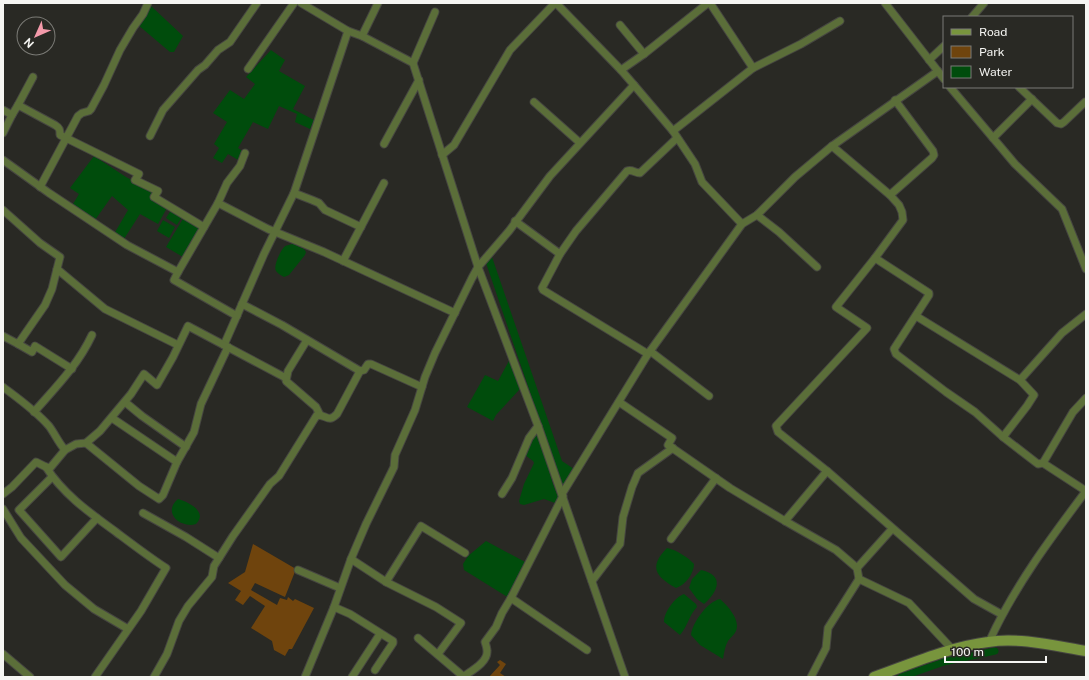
<svg xmlns="http://www.w3.org/2000/svg" width="1089" height="680" viewBox="0 0 1089 680" font-family="'Public Sans',sans-serif">
<style>
.green{fill:#6f440d}
.water{fill:#004c0c}
.lines{fill:none;stroke-linecap:round;stroke-linejoin:round}
.canal{stroke:#004c0c;stroke-width:7}
.street-casing{stroke:#464641;stroke-width:9}
.secondary-casing{stroke:#464641;stroke-width:12}
.street{stroke:#5b6e39;stroke-width:7}
.secondary{stroke:#78953d;stroke-width:10}
</style>
<rect width="100%" height="100%" fill="#292924"/>
<!-- green -->
<g class="green">
<polygon points="253,544 296,569 285,597 255,583 251,590 277,605 280,598 287,600 288,597 293,601 295,599 314,608 292,649 289,649 285,656 274,650 272,641 251,628 265,606 250,596 243,605 235,600 241,591 228,583 245,572"/>
<polygon points="500,660 506,664 500,673 506,677 489,677 500,665 497,662"/>
</g>
<!-- water -->
<g class="water">
<polygon points="150,5 183,36 174,52 170,52 138,25"/>
<polygon points="271,50 285,60 279,71 305,86 293,109 314,120 310,129 295,122 297,114 279,106 268,129 253,122 238,148 244,152 240,161 228,154 222,163 213,158 219,148 214,144 227,122 213,113 230,90 244,99 255,84 246,77"/>
<polygon points="94,156 126,177 155,192 167,208 158,224 140,214 124,239 114,234 128,210 112,196 95,220 73,204 79,194 70,188"/>
<polygon points="171,210 182,217 177,225 166,218"/>
<polygon points="184,217 200,227 183,257 166,247"/>
<polygon points="163,220 175,227 169,238 157,231"/>
<path d="M293,244L304,249L306,252L305,255L289,275L284,277C282,276 278,274 276,271C273,266 280,252 284,247C286,245 289,245 293,244Z"/>
<polygon points="492,257 562,461 574,469 563,486 534,404 486,263"/>
<polygon points="510,359 521,385 519,390 496,415 493,421 467,407 485,375 498,381"/>
<polygon points="535,435 537,435 540,441 553,484 559,499 558,502 555,503 544,499 524,505 520,504 519,501 524,484 534,463 533,461 525,455 529,443"/>
<path d="M178,499C189,502 208,512 196,524C180,529 162,512 178,499Z"/>
<polygon points="486,541 527,563 509,598 464,570 463,564 468,556"/>
<path d="M667,548C676,550 688,557 694,564C694,574 685,585 676,588C656,577 648,567 667,548Z"/>
<path d="M701,570C725,575 718,592 704,604L697,599L689,588L692,579Z"/>
<path d="M684,594L696,604L697,607C689,615 688,626 680,635L664,622C664,612 675,597 684,594Z"/>
<path d="M720,599C727,605 741,620 736,631C734,635 731,637 728,641C725,646 724,653 723,659L700,645L691,635C692,623 708,601 720,599Z"/>
</g>
<g class="lines">
<!-- canal -->
<polyline class="canal" points="901,677 944,662 995,651"/>
<defs>
<g id="street">
<polyline points="301,3 348,31 362,36 378,3"/>
<polyline points="556,3 621,70"/>
<polyline points="885,3 944,79"/>
<polyline points="972,17 984,3"/>
<polyline points="620,25 644,54"/>
<polyline points="362,36 413,63 478,267 538,426 625,677"/>
<polyline points="929,60 944,46"/>
<polyline points="413,63 435,12"/>
<polyline points="753,68 801,44 840,21"/>
<polyline points="248,69 294,3"/>
<polyline points="634,85 673,131 695,164 702,182 742,224"/>
<polyline points="950,87 1015,164 1062,209 1086,269"/>
<polyline points="1019,87 1057,123 1061,124 1064,122 1085,102"/>
<polyline points="534,102 579,142"/>
<polyline points="18,105 33,77"/>
<polyline points="3,110 12,115 3,133"/>
<path d="M12,115L18,105L55,125C60,128 60,130 60,135L139,174L135,180L158,191L154,197L204,227"/>
<polyline points="673,131 753,68 710,3"/>
<polyline points="150,136 163,110 198,70 205,65 218,50 230,42 257,3"/>
<polyline points="993,138 1032,99"/>
<polyline points="384,144 419,80"/>
<polyline points="832,146 890,195 899,205 902,212 903,220 875,258 929,293 929,295 894,349 896,354 946,392 975,412 1003,437 1038,464 1043,463"/>
<polyline points="245,153 240,166 227,183 218,203 268,229 324,252 455,313"/>
<polyline points="442,155 454,145 510,50 555,3"/>
<polyline points="3,160 49,193 127,245 178,272 174,280 237,316"/>
<polyline points="40,187 78,116 82,113 89,111 91,109 104,85 120,50 133,28 143,14 148,3"/>
<polyline points="294,193 312,200 319,203 325,210 361,227"/>
<polyline points="890,195 932,158 934,155 933,151 895,100"/>
<polyline points="3,210 40,243 60,257 57,269 105,309 178,345"/>
<polyline points="757,215 779,232 817,267"/>
<polyline points="515,221 560,254"/>
<polyline points="875,258 836,307 867,328 776,426 778,432 827,471 974,599 1001,614"/>
<polyline points="343,261 384,183"/>
<polyline points="178,272 218,203"/>
<polyline points="916,316 1020,380"/>
<polyline points="3,336 18,344 45,305 52,289 57,269"/>
<polyline points="307,340 288,371 286,381 316,407 320,415"/>
<polyline points="18,344 32,352 35,346 72,369"/>
<polyline points="224,345 264,254 294,193 348,31"/>
<polyline points="650,351 709,396"/>
<path d="M648,354L543,290L542,288L560,254L576,231L627,171C632,169 635,173 640,173L677,138"/>
<polyline points="360,371 364,370 368,364 371,364 422,387"/>
<path d="M3,387C19,399 36,411 49,426C55,434 58,442 65,450"/>
<polyline points="125,402 142,416 186,447"/>
<polyline points="619,402 672,438 668,445 730,488 785,521 836,550 857,568 859,579 909,603 953,650"/>
<path d="M34,412C56,387 78,365 92,335"/>
<polyline points="112,418 177,462 194,432 201,404 228,347"/>
<polyline points="1003,437 1027,406 1034,395 1020,380 1062,333 1086,314"/>
<polyline points="86,443 139,486 159,499 163,495 177,462"/>
<path d="M46,467C63,494 90,513 116,532C132,544 149,557 166,568L141,611L95,677"/>
<polyline points="52,477 19,510 61,557 97,518"/>
<polyline points="3,494 12,487 36,462 46,467 50,468 65,450 76,444 86,443 100,431 131,394 144,374 157,385 173,357 188,326 286,378"/>
<polyline points="502,494 512,478 529,438 538,426"/>
<polyline points="562,494 648,354 742,224 757,215 795,177 832,146 938,71"/>
<polyline points="3,509 21,538 65,585 94,609 128,629"/>
<polyline points="143,513 186,537 219,558"/>
<polyline points="785,521 827,471"/>
<polyline points="671,539 716,478"/>
<polyline points="351,559 386,582 421,526 465,553"/>
<polyline points="857,568 892,529"/>
<polyline points="298,570 340,588"/>
<polyline points="592,581 620,544 623,517 632,487 638,473 673,448"/>
<polyline points="386,582 436,607 461,623 438,654"/>
<polyline points="511,598 587,650"/>
<polyline points="334,607 350,614 393,641 393,643 375,670"/>
<polyline points="418,638 464,677"/>
<path d="M989,642C1014,587 1050,539 1086,491L1043,463L1073,412L1086,398"/>
<polyline points="3,654 30,677"/>
<path d="M154,677L167,654L179,621L188,606L212,577L214,566L233,536L270,484L279,476L315,418L317,415C327,415 328,423 337,414L360,371L282,325L242,304"/>
<polyline points="305,677 334,607 351,559 366,524 394,467 395,455 415,410 425,377 435,353 472,278 478,267 509,231 550,176 634,85 621,70 644,54 708,3"/>
<polyline points="352,677 380,634"/>
<path d="M463,677C471,671 488,662 487,651C487,648 486,645 485,642L496,627L502,613L511,598L563,496"/>
<polyline points="811,677 826,648 828,628 859,579"/>
</g>
<path id="secondary" d="M874,677C911,664 949,647 988,642C1020,637 1055,646 1086,651"/>
</defs>
<!-- street casing -->
<use href="#street" class="street-casing"/>
<!-- secondary casing -->
<use href="#secondary" class="secondary-casing"/>
<!-- street -->
<use href="#street" class="street"/>
<!-- secondary -->
<use href="#secondary" class="secondary"/>
</g>
<!-- border -->
<rect width="1089" height="680" fill="none" stroke="#f5f5f2" stroke-width="8"/>
<!-- legend -->
<rect x="943" y="16" width="130" height="72" fill="#292924" stroke="#7b7b76"/>
<rect x="951" y="29" width="20" height="6" fill="#78953d" stroke="#7b7b76"/>
<text x="979" y="36" font-size="12" fill="#f5f5f2">Road</text>
<rect x="951" y="46" width="20" height="12" fill="#6f440d" stroke="#7b7b76"/>
<text x="979" y="56" font-size="12" fill="#f5f5f2">Park</text>
<rect x="951" y="66" width="20" height="12" fill="#004c0c" stroke="#7b7b76"/>
<text x="979" y="76" font-size="12" fill="#f5f5f2">Water</text>
<!-- north arrow -->
<g transform="translate(36 36) rotate(225)"><circle r="19" fill="#292924" stroke="#7b7b76"/>
<path d="M0-3L7 15L0 10L-7 15Z" fill="#f39aaa"/>
<text y="-6" font-size="11" font-weight="bold" text-anchor="middle" fill="#f5f5f2">N</text>
</g>
<!-- scale -->
<path d="M945 656v6h101v-6" fill="none" stroke="#f5f5f2" stroke-width="2"/>
<text x="951" y="656" font-size="12" fill="#f5f5f2" stroke="#292924" stroke-width="3" paint-order="stroke">100 m</text>
</svg>
